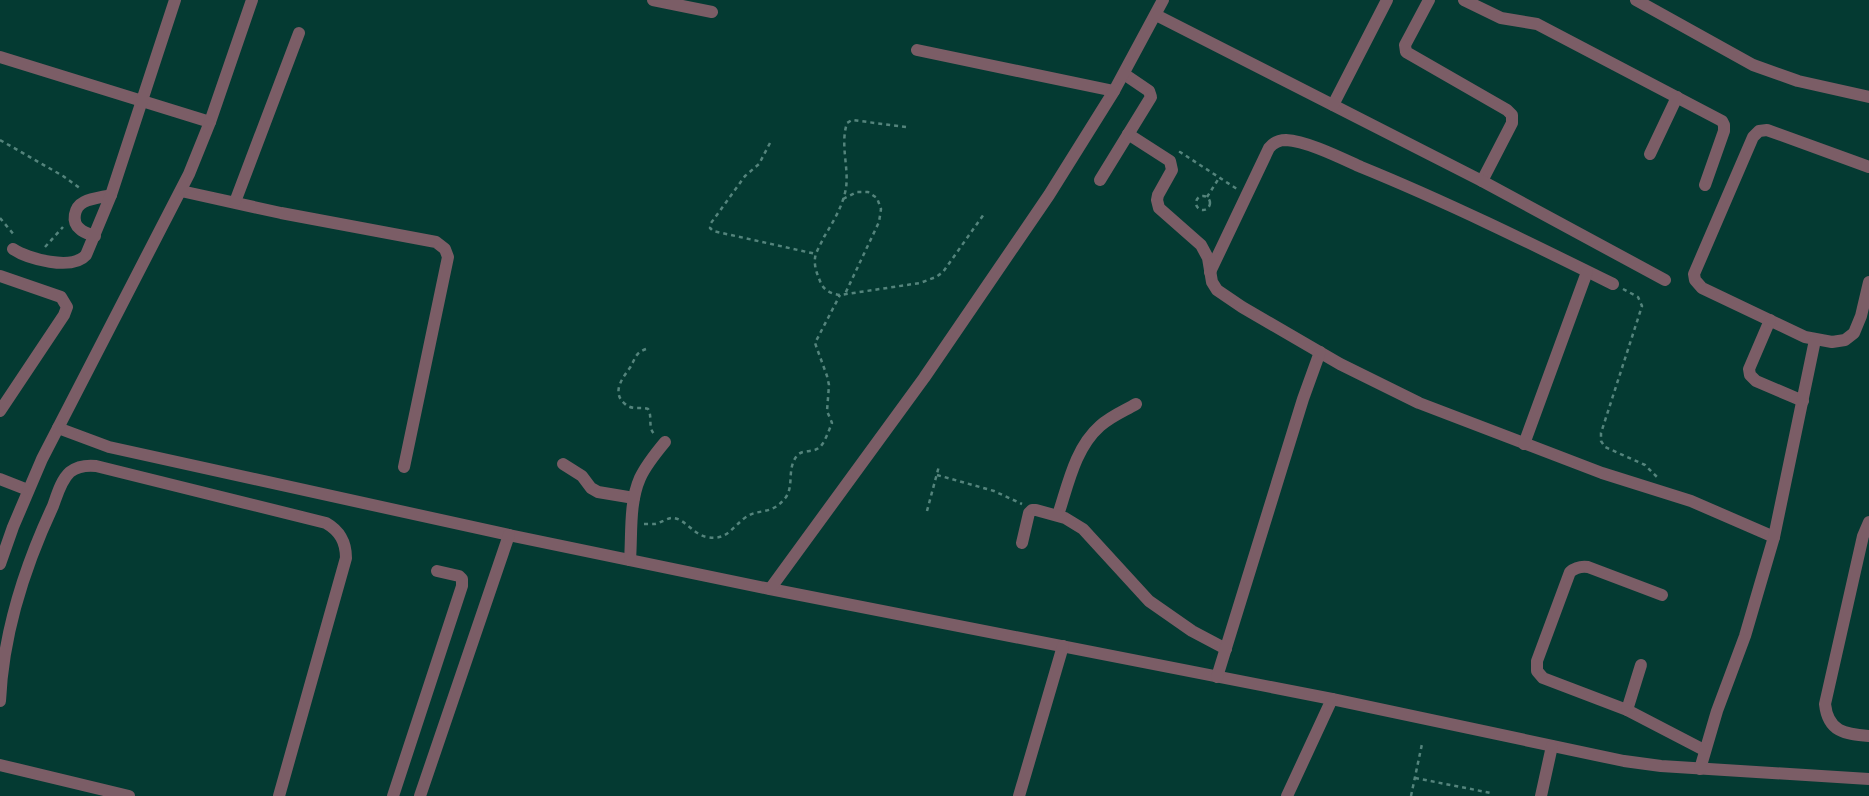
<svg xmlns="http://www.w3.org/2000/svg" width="1869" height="796" viewBox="0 0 1869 796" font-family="Inter,sans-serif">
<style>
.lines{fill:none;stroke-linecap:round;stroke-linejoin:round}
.path{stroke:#54847c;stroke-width:2.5;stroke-dasharray:4 4;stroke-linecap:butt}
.minor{stroke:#7b5d66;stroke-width:12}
</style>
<rect width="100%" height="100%" fill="#043a32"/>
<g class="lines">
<!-- path -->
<g class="path">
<path d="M906,127L852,120L847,123C840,145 849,167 846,188C843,206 833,222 824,237C821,244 816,251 815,258C814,266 817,274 820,281C823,290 831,294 840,295L920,283L936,277L943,272L984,214"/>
<polyline points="0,140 63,176 81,189"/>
<polyline points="770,143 759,164 745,176 711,223 710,228 713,231 816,254"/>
<polyline points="1180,153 1180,152 1237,189"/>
<circle cx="1203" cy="203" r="7"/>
<polyline points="1207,197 1219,178"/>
<polyline points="843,199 857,192 868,192 877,198 881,209 879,222 845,294"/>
<polyline points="0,218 15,236"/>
<polyline points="45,247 63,227"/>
<polyline points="1623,289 1638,297 1642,306 1601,433 1601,441 1605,447 1645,465 1657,477"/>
<path d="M646,349C634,353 635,361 629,369C621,380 612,393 625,404C633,411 640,406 648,409C653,417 647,427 655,435"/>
<polyline points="937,475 994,491 1022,504"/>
<polyline points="927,511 939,466"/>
<path d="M644,524C648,524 652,524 655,524C661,523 668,517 674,518C686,520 694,535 707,537C727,541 732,527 746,517C759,508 772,516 786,497C794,485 787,470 796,457C802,448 812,454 820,447C825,442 829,430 832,423L827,411L829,385L827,376L815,343L840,295"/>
<polyline points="1415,778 1491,793"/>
<polyline points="1411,796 1422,744"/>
</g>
<!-- minor -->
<g class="minor">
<polyline points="653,0 712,12"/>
<polyline points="1429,0 1405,45 1406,52 1507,110 1512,115 1512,123 1482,181"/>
<polyline points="1464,0 1501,18 1537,24 1722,121 1724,125 1724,131 1705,185"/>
<polyline points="1636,0 1753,65 1798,81 1869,97"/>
<polyline points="1156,15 1482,181 1665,280"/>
<polyline points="917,50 1114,91"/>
<polyline points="0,57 210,122"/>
<polyline points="1333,105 1387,0"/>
<polyline points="1128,134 1170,161 1172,170 1158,195 1157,200 1159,208 1201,245 1208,258 1212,282 1217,290 1242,307 1340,364 1419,403 1602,473 1691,501 1774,537"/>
<polyline points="1650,154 1677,97"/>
<polyline points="1869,167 1767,130 1759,131 1753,137 1694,274 1695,280 1702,288 1805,337 1832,342 1845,340 1854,333 1861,316 1869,282"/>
<polyline points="1100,180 1151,97 1149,91 1124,74"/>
<polyline points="181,191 281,213 436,242 445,249 448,257 404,467"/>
<polyline points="235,202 299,33"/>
<path d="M95,236C90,234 84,233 80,229C71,222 74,207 84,202C92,198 103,197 111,195"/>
<path d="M13,249C28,259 72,271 86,255L111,195L175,0"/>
<path d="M1210,272L1269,148C1273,143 1279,140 1286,140C1307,141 1341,158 1361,167C1447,202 1530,243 1613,284"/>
<polyline points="0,276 61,297 67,307 64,315 0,411"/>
<polyline points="1770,320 1749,369 1750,375 1756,381 1803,401"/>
<polyline points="58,428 109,447 509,535 770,589 1332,699 1624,761 1661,766 1869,779"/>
<polyline points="1524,444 1587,272"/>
<polyline points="563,464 582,476 591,488 598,492 634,498"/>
<polyline points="0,479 28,490"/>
<path d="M1058,515C1068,485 1075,448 1100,426C1111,416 1124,411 1136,404"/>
<path d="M1869,522L1863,536L1825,704C1828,732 1845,734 1869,736"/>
<polyline points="1022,543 1029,513 1032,510 1036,510 1065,518 1083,529 1149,601 1192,631 1226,649"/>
<path d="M630,560C632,533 629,503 640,478C646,465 655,454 665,442"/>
<polyline points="0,564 13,527 42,459 189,174 210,122 252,0"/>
<polyline points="770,589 924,378 1049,195 1114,91 1163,0"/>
<path d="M1662,595L1588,567C1581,566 1576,567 1570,572L1537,661V671L1543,678L1627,710L1704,750"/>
<polyline points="1217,677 1303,399 1320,352"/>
<path d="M0,701C3,634 25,566 53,506C57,495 61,480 70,472C78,466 86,465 96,466L326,523C340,531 346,542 346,558L279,796"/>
<polyline points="1627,710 1641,665"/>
<polyline points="0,765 129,796"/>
<polyline points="1700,769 1717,711 1745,636 1774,537 1815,340"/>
<polyline points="393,796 462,586 462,579 459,576 437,571"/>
<polyline points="420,796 509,535"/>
<polyline points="1019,796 1063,646"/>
<polyline points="1287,796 1332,699"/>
<polyline points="1541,796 1552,746"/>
</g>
</g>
</svg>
